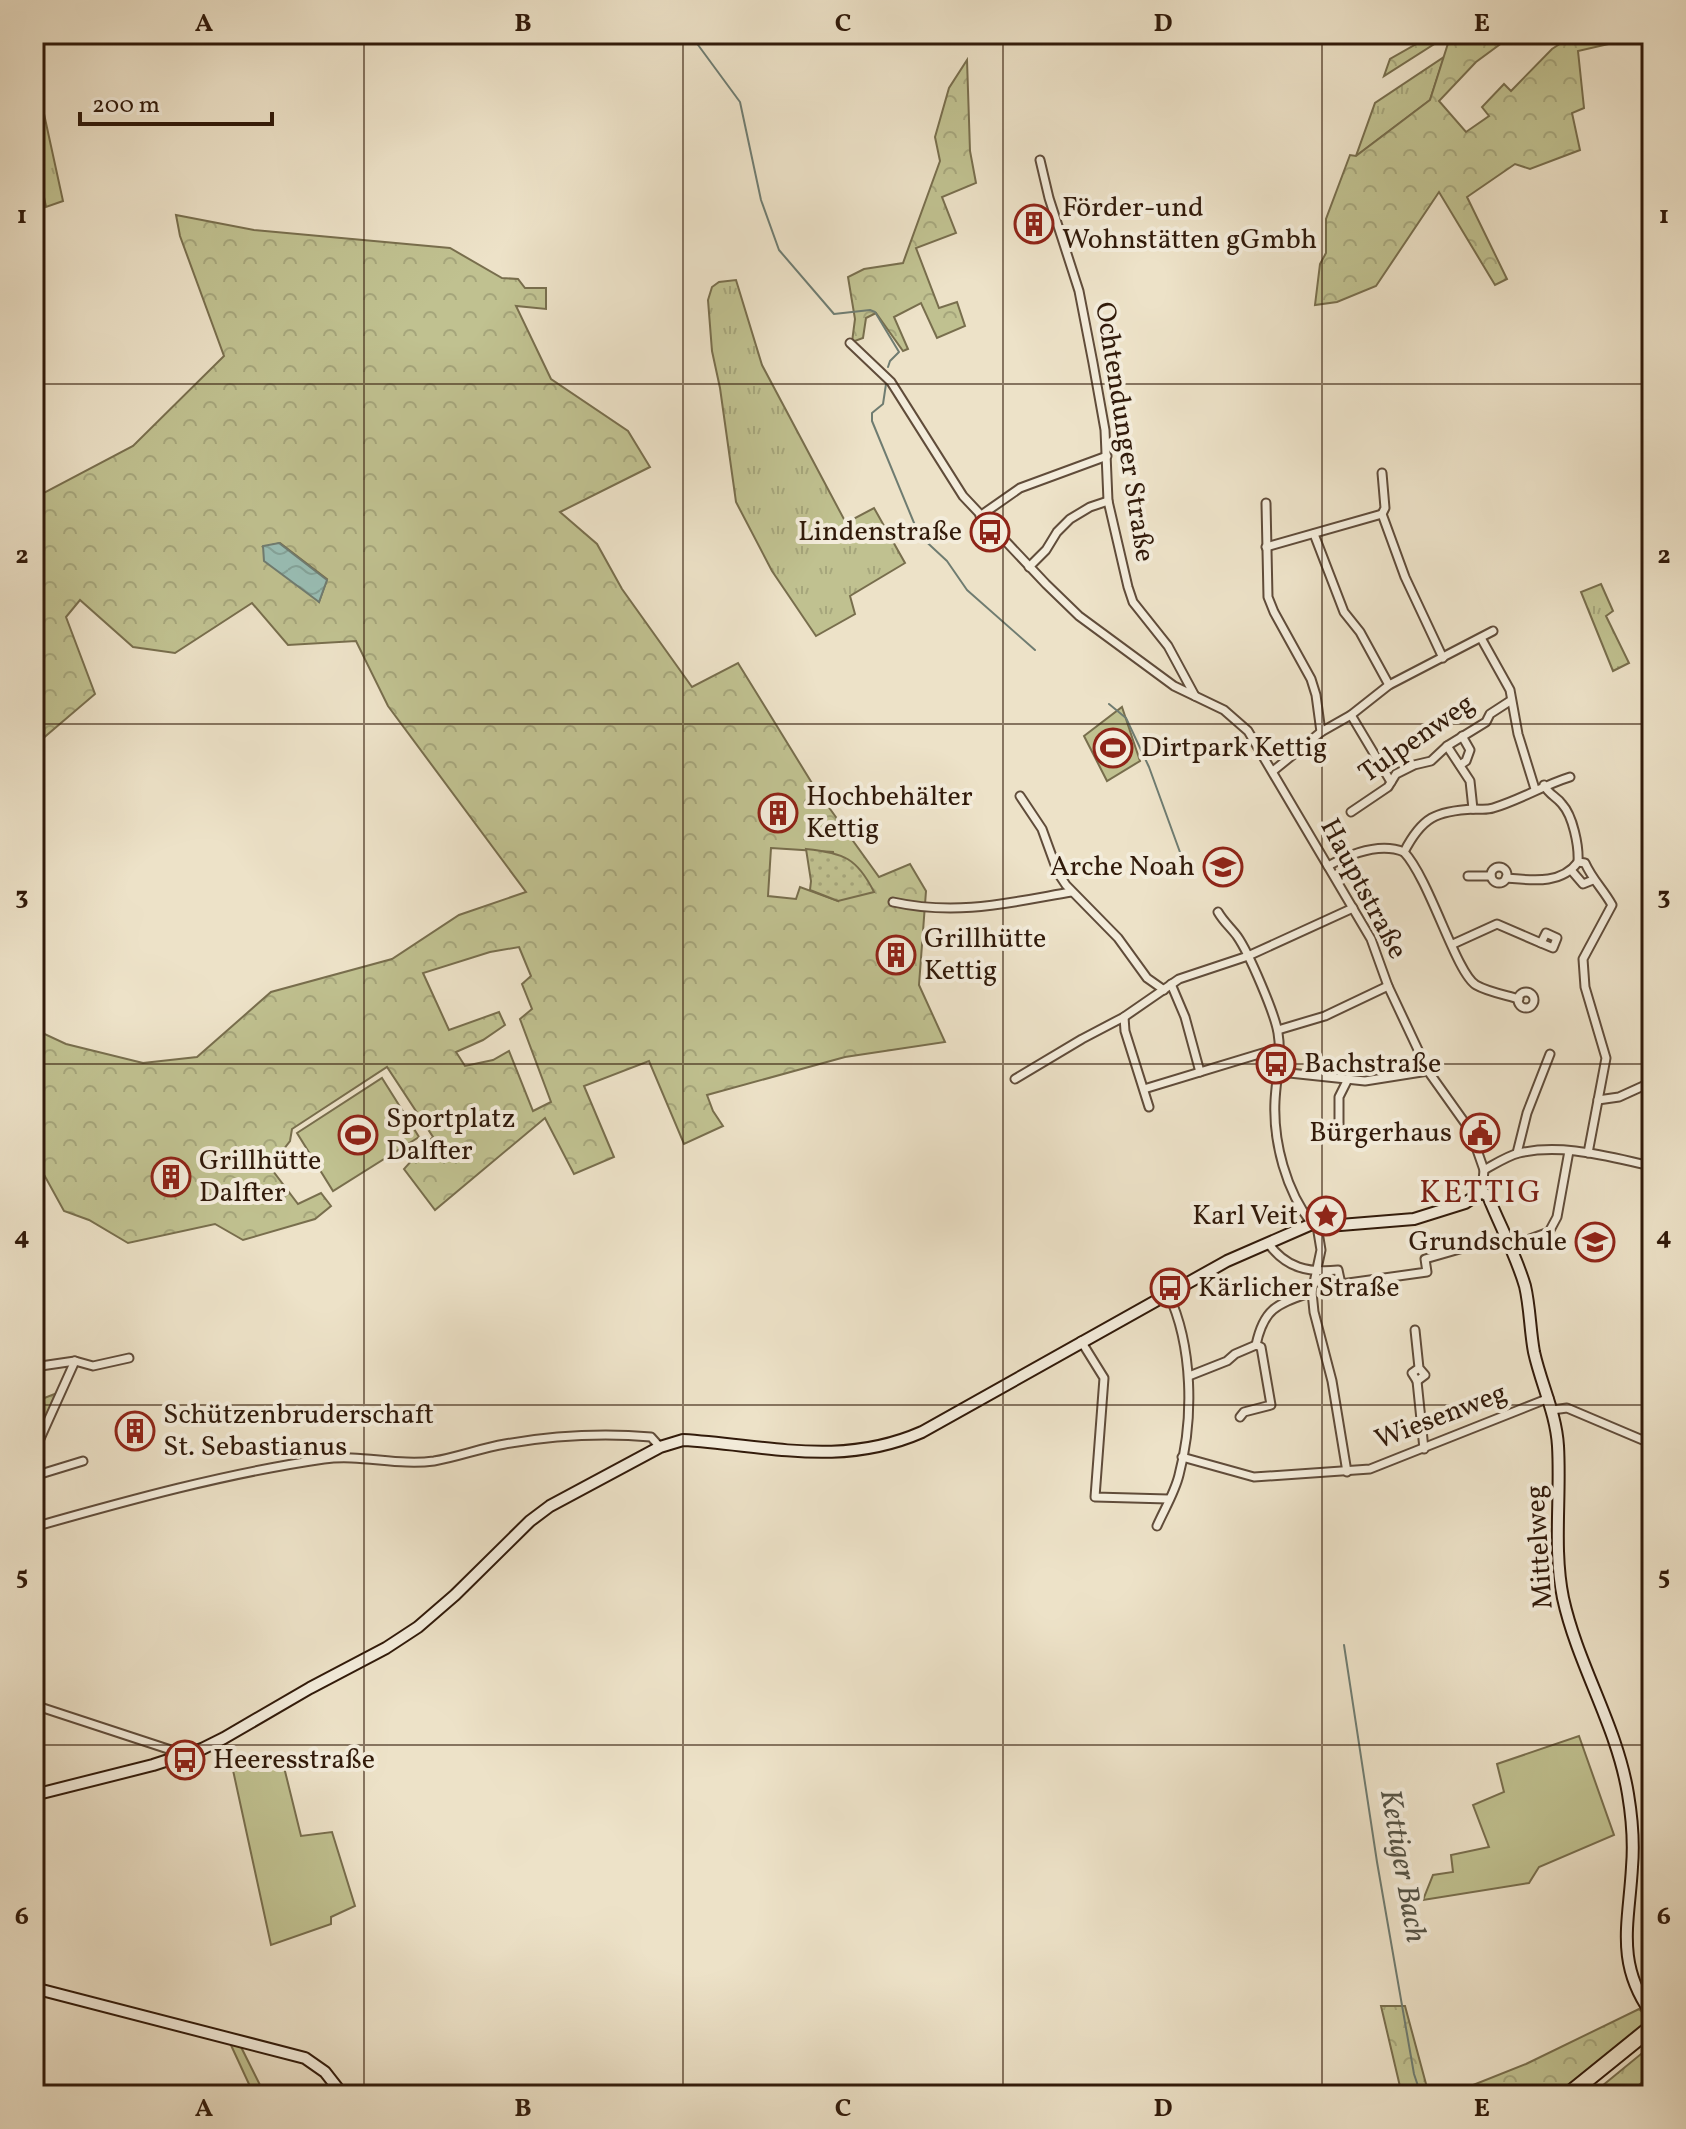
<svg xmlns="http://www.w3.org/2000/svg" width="1686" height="2129" viewBox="0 0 1686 2129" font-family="Vollkorn,serif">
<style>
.grass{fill:url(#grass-tufts);stroke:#786e4d;stroke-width:2}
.forest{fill:url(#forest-crowns);stroke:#786e4d;stroke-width:2;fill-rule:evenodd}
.park{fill:url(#park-dots);stroke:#786e4d;stroke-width:2}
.pitch{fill:#c0c190;stroke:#786e4d;stroke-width:2}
.water{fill:url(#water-waves);stroke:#6f7c71;stroke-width:2}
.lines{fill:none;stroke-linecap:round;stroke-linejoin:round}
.stream{stroke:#6f7c71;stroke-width:2}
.street-casing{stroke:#604c3a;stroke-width:11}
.secondary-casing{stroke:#311a0a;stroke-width:14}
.highway-casing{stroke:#311a0a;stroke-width:18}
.street{stroke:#f3ecdb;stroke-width:7}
.secondary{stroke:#f3ecdb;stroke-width:10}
.highway{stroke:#ede2c8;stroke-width:14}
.grid{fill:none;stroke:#311a0a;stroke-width:2;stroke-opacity:0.55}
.labels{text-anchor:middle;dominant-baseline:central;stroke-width:8;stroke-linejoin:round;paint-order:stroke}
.poi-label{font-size:28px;fill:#311a0a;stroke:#f3ecdb;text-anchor:start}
.street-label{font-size:28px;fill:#311a0a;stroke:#f3ecdb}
.water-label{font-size:30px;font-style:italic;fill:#555346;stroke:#f3ecdb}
.quarter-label{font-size:32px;letter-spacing:2px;fill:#7a1f14;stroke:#f3ecdb}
.neatline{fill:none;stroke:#311a0a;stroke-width:3}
.grid-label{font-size:26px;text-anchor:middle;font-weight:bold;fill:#311a0a}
</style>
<defs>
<pattern id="grass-tufts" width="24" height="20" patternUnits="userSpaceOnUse" patternTransform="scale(2)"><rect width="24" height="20" fill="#c0c190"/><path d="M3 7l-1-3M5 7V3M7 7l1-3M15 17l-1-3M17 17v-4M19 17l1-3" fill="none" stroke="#a5a57b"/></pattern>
<pattern id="forest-crowns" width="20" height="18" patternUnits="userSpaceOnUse" patternTransform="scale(2)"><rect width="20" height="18" fill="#c0c190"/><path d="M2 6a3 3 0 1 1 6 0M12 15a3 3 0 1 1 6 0" fill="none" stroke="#a5a57b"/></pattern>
<pattern id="park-dots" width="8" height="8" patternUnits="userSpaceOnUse" patternTransform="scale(2)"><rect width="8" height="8" fill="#c0c190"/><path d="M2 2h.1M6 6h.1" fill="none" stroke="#a5a57b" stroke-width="1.8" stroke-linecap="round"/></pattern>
<pattern id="water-waves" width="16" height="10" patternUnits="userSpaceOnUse" patternTransform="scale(2)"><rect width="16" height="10" fill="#99beb5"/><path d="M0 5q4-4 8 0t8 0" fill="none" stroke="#84a39a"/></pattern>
</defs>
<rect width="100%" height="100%" fill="#ede2c8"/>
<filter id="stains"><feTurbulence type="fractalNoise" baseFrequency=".0025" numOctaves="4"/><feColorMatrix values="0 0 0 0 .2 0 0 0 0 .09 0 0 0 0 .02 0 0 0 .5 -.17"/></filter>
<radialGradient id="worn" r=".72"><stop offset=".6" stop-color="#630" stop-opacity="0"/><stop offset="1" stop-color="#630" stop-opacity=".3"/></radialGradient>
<!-- grass -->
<g class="grass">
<polygon points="1444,57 1430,100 1356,156 1375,103"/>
<polygon points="34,68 63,201 46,207 34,149"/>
<polygon points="736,280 762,365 846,523 874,508 905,563 850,596 855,614 816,636 772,571 736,502 720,388 712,351 708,300 712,287 719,282"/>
<polygon points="1601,584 1613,611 1606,616 1629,663 1613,671 1581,592"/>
<polygon points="230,2043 240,2045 265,2095 254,2095"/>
<polygon points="1652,2045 1652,2074 1627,2095 1591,2095"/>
</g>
<!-- forest -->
<g class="forest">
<polygon points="1434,34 1450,34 1384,76 1390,59"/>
<polygon points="1451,34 1514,34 1476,62 1439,101 1466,132 1489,116 1482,107 1504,84 1511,91 1552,49 1575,34 1652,34 1578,51 1584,108 1572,113 1580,150 1530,169 1515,164 1467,197 1507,279 1495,285 1439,192 1376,286 1337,302 1315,305 1320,264 1326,253 1326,219 1350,155 1356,156 1430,100"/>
<polygon points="967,60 970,151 976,183 942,197 956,233 916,248 939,308 957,302 965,326 937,338 921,303 894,317 908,349 903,351 876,313 866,318 863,338 852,342 855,319 848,277 864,269 903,263 940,161 935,137 949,88"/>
<path d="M176,215L254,230L450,248L502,278L518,279L525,288H546V309L516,306L551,379L628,431L650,467L560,512L597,544L622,589L692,687L738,663L815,788L879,877L910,864L926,891L919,985L945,1042L845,1057L707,1095L713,1111L723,1126L684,1144L649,1061L584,1086L614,1157L574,1174L545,1118L435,1210L404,1169L433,1137L387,1067L292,1129L290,1141L270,1167L298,1204L321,1193L331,1206L315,1219L243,1240L215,1224L128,1243L89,1220L64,1211L42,1171L34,1167V1029L66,1044L143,1063L197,1057L271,992L392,959L459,915L526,892L388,706L356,641L288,645L252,603L175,653L133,647L80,600L66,617L95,694L34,746V498L133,446L224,356L180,236ZM280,543L327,579L319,602L263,547ZM771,848L833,852L838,901L800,887L796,899L768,896ZM519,947L531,976L522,984L532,1009L520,1019L551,1102L533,1111L509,1051L493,1060L465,1066L456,1052L483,1040L505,1025L499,1012L449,1030L423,973L490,952Z"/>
<polygon points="1381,2006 1405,2006 1429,2095 1402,2095"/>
<polygon points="1639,2009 1651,2020 1560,2095 1448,2095 1526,2064"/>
</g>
<!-- park -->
<g class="park">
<path d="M806,849C844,853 857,858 874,892L838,901L810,890L811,881Z"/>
<polygon points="1338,1204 1339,1221 1318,1222 1306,1208"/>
<polygon points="57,1393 44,1423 34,1431 34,1402"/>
</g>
<!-- pitch -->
<g class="pitch">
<polygon points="1122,707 1140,761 1107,781 1084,736"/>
<polygon points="382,1078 419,1137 333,1191 297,1133"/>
<polygon points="1579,1736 1614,1835 1539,1867 1529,1883 1423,1900 1433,1875 1453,1872 1451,1855 1489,1847 1473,1805 1504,1792 1497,1764"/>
<polygon points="282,1759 301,1836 332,1832 355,1906 331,1917 331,1924 271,1945 231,1761"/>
</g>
<!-- water -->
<polygon class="water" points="279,543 327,580 319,602 264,561 263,546"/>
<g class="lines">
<!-- stream -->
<g class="stream">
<polyline points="690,34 740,102 761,200 779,250 834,314 870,310 875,312 899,352 890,361 888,367"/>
<polyline points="886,384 883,404 872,413 872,421 919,535 947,561 967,590 1035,650"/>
<polyline points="1109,704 1126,718 1149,767 1181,855"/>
<polyline points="1344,1645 1377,1862 1414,2074 1421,2095"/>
</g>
<defs>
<g id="street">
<polyline points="1040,160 1049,198 1079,291 1093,363 1105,430 1108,501 1128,587 1133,602 1168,646 1195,696"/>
<polyline points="850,343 891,382 963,496 1046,584 1079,616 1174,686 1224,710 1248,731 1371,939 1388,986 1428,1071 1470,1130 1484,1170 1482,1192"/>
<polyline points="1382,473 1385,508 1382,514 1405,577 1443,658"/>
<polyline points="1266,503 1268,597 1274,612 1311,679 1316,695 1321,732"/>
<polyline points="980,516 1020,488 1107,456"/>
<polyline points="1314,534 1344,612 1360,632 1389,685"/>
<polyline points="1266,547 1382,514"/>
<polyline points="1029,567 1046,550 1057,532 1070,519 1090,507 1108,501"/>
<polyline points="1481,638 1510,690 1518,734 1535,789"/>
<polyline points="1351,715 1391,782"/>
<polyline points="1447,746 1470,781 1473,809"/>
<polyline points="1460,765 1466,761 1470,750 1462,736"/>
<polyline points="1273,771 1321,732 1351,715 1389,685 1493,631"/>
<path d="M1544,785C1549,795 1556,796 1562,804C1573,816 1579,846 1578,862L1585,863C1592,879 1603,889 1612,905L1583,959L1585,987L1606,1058L1588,1153"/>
<polyline points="1020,796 1042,829 1058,873 1066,885 1118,938 1147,978 1164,990"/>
<polyline points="1351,812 1388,787 1396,774 1414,765 1431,761 1447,746 1486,722 1490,714 1510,701"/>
<path d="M1404,852C1430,880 1456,973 1476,985C1488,992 1506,995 1519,999"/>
<path d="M1328,866C1350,854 1380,842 1404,852C1422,817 1436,811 1474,809C1481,809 1487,810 1493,808C1520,800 1544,785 1570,777"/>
<circle cx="1499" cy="875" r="8"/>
<polyline points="1571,870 1583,884 1593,880"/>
<polyline points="1468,876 1491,876"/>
<path d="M1506,878C1531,880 1561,885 1578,862"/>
<path d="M893,902C957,916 1008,903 1071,892"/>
<path d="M1218,912C1223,921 1231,928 1237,936C1249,953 1275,1014 1278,1033C1282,1057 1276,1078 1275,1101C1273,1142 1286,1191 1312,1224"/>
<polygon points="1546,933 1557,938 1553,948 1541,943"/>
<polyline points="1453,944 1497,924 1541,943"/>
<polyline points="1171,984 1185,1017 1200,1072"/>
<circle cx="1526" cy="1000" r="8"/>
<polyline points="1124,1017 1125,1031 1149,1107"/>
<polyline points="1278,1030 1325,1016 1388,986"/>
<polyline points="1280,1072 1365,1081 1428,1071"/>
<polyline points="1015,1079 1082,1039 1124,1017 1179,979 1248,956 1353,908"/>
<polyline points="1144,1089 1279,1048"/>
<polyline points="1598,1100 1619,1097 1652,1082"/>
<polyline points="1339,1124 1339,1097 1348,1079"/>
<polyline points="1517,1153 1527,1113 1550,1054"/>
<path d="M1484,1170C1495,1164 1507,1156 1519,1153C1563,1143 1609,1157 1652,1166"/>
<polyline points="1317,1226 1321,1250 1312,1292 1314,1312 1332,1381 1347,1472"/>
<path d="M1268,1243C1286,1268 1308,1273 1338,1270L1341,1284L1427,1272L1425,1259L1505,1236"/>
<polyline points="1511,1246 1549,1232 1557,1217 1569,1151"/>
<polyline points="1415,1330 1419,1368 1425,1375 1417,1381 1412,1373 1419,1368"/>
<polyline points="1081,1341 1104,1378 1095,1497 1168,1499"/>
<path d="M1256,1345C1264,1307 1278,1304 1312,1292"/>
<polyline points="34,1367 75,1361 93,1366 129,1358"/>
<polyline points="1189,1376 1227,1361 1235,1354 1256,1345 1261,1347 1271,1405 1244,1412 1240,1417"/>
<polyline points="1417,1381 1424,1449"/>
<polyline points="1552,1410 1567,1408 1652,1444"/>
<polyline points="34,1452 75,1361"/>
<polyline points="1182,1457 1254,1477 1370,1469 1549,1398"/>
<polyline points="34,1476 83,1461"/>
<path d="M1157,1526C1164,1510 1175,1492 1179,1475C1194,1419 1193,1346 1168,1293"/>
<path d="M34,1527C129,1500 227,1473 324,1459C361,1454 397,1466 434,1461C458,1457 481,1448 505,1444C551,1436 603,1433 651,1437L660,1447"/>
<polyline points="34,1622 38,1621"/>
<polyline points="34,1705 171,1750 175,1758"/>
</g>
<g id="secondary">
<path d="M34,1795L153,1765L202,1749L224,1738L310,1688L386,1648L418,1627L455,1595L530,1521L550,1506L660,1447L683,1440C767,1445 840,1468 922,1432L1227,1261L1312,1224L1328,1226L1414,1219L1465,1203L1482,1192L1488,1196C1500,1226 1516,1255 1525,1286C1530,1307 1530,1331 1534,1352C1541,1384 1556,1413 1558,1446C1561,1497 1553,1549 1563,1598C1578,1666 1617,1726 1628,1794C1632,1818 1634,1843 1632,1867C1629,1923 1615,1962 1651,2013"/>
<polyline points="34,1988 305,2058 325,2072 343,2095"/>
<polyline points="421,2095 437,2095"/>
</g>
<polyline id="highway" points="1568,2095 1652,2027"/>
</defs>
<!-- street casing -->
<use href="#street" class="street-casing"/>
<!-- secondary casing -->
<use href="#secondary" class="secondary-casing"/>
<!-- highway casing -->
<use href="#highway" class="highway-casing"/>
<!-- street -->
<use href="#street" class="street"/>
<!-- secondary -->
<use href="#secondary" class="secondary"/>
<!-- highway -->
<use href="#highway" class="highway"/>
</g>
<!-- grid -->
<path class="grid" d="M364,34V2095M683,34V2095M1003,34V2095M1322,34V2095M34,384H1652M34,724H1652M34,1064H1652M34,1405H1652M34,1745H1652"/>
<!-- icons -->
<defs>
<symbol id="building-ring" viewBox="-11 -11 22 22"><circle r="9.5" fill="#f3ecdb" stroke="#8f2418" stroke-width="1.5"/><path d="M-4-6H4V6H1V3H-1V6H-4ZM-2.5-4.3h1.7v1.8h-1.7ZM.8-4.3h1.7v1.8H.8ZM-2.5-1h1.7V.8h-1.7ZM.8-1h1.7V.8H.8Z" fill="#8f2418"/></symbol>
<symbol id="bus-ring" viewBox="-11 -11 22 22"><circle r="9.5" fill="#f3ecdb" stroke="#8f2418" stroke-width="1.5"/><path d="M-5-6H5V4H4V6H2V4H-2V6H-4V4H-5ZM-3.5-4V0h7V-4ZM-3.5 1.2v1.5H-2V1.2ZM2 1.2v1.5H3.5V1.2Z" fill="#8f2418"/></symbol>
<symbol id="stadium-ring" viewBox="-11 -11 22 22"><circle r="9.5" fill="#f3ecdb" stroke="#8f2418" stroke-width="1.5"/><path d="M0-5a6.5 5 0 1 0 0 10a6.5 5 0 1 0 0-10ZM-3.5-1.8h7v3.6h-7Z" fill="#8f2418"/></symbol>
<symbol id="school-ring" viewBox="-11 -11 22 22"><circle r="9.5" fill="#f3ecdb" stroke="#8f2418" stroke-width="1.5"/><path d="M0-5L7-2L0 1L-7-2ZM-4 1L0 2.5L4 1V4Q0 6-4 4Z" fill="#8f2418"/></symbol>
<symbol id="civic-ring" viewBox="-11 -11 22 22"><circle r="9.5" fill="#f3ecdb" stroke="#8f2418" stroke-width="1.5"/><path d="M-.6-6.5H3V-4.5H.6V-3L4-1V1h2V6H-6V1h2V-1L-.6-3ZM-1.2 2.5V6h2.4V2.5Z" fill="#8f2418"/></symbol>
<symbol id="sight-ring" viewBox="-11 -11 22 22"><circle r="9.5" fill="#f3ecdb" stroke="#8f2418" stroke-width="1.5"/><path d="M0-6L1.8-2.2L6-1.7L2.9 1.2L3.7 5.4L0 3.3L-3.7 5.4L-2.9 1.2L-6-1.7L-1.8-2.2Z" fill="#8f2418"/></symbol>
</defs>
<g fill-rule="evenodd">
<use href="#building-ring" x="1012" y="202" width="44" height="44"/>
<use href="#bus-ring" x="968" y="510" width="44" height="44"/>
<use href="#stadium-ring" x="1091" y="726" width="44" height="44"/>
<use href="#building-ring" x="756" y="791" width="44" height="44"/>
<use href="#school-ring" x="1201" y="845" width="44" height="44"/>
<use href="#building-ring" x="874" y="933" width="44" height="44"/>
<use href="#bus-ring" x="1254" y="1042" width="44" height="44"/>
<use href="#civic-ring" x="1458" y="1111" width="44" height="44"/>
<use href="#stadium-ring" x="336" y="1113" width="44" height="44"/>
<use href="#building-ring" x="149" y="1155" width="44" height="44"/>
<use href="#sight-ring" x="1304" y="1194" width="44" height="44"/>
<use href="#school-ring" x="1573" y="1220" width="44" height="44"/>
<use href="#bus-ring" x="1148" y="1266" width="44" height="44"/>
<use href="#building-ring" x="113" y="1409" width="44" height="44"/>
<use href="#bus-ring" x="163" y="1738" width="44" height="44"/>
</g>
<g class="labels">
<!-- poi labels -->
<g class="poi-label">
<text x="1062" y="208">Förder-und<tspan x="1062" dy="32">Wohnstätten gGmbh</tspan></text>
<text x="962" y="532" text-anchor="end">Lindenstraße</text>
<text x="1141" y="748">Dirtpark Kettig</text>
<text x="806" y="797">Hochbehälter<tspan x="806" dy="32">Kettig</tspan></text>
<text x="1195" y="867" text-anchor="end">Arche Noah</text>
<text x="924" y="939">Grillhütte<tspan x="924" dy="32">Kettig</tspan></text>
<text x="1304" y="1064">Bachstraße</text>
<text x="386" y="1119">Sportplatz<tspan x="386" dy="32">Dalfter</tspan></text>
<text x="1452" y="1133" text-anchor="end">Bürgerhaus</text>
<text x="199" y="1161">Grillhütte<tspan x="199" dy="32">Dalfter</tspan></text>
<text x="1298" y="1216" text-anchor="end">Karl Veit</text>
<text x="1567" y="1242" text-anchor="end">Grundschule</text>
<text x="1198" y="1288">Kärlicher Straße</text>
<text x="163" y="1415">Schützenbruderschaft<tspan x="163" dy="32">St. Sebastianus</tspan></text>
<text x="213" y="1760">Heeresstraße</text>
</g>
<!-- street labels -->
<g class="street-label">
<text transform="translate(1124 432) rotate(81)">Ochtendunger Straße</text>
<text transform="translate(1417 739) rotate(-35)">Tulpenweg</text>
<text transform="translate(1363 889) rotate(62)">Hauptstraße</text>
<text transform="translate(1441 1417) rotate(-21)">Wiesenweg</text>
<text transform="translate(1540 1547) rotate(-94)">Mittelweg</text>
</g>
<!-- water labels -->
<g class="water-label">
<text transform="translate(1402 1866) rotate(80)">Kettiger Bach</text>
</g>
<!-- quarter labels -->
<g class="quarter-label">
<text x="1481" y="1194">KETTIG</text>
</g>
</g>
<!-- margin -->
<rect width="1686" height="2129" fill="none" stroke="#ede2c8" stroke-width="88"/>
<!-- scale -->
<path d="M80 112v12h192v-12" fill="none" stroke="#311a0a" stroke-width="4"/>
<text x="92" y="112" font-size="24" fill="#311a0a" stroke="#f3ecdb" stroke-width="6" paint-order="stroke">200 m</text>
<rect x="44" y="44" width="1598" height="2041" class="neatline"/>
<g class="grid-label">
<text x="204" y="31">A</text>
<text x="523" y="31">B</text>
<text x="843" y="31">C</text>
<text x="1163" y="31">D</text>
<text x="1482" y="31">E</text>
<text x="22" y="223">1</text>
<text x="1664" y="223">1</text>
<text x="22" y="563">2</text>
<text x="1664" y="563">2</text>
<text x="22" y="904">3</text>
<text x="1664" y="904">3</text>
<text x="22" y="1244">4</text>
<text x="1664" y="1244">4</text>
<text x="22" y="1584">5</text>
<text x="1664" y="1584">5</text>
<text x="22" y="1924">6</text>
<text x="1664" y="1924">6</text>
<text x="204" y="2116">A</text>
<text x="523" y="2116">B</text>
<text x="843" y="2116">C</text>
<text x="1163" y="2116">D</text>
<text x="1482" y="2116">E</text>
</g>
<rect width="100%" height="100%" filter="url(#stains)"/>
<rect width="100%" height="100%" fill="url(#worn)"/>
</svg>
